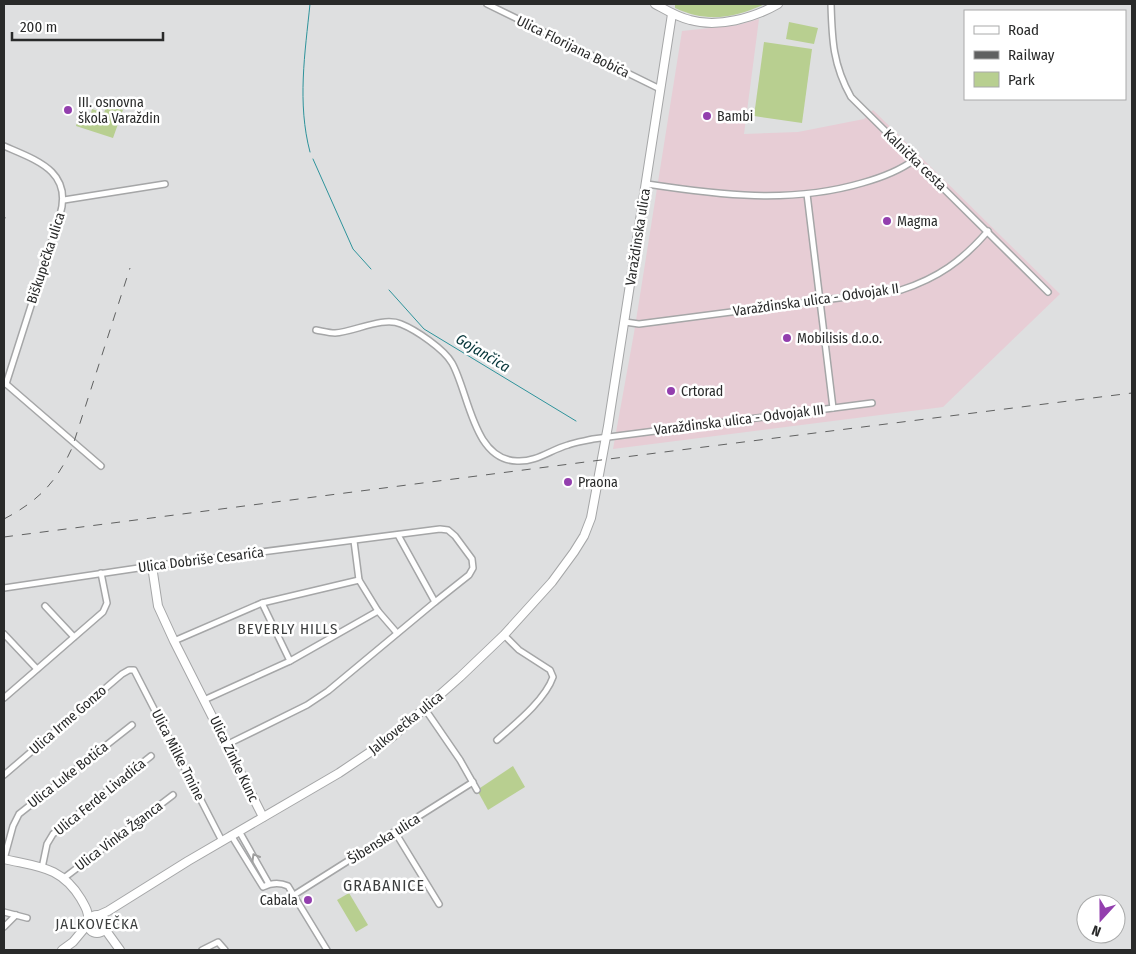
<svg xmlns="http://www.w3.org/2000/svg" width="1136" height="954" viewBox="0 0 1136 954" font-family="'Fira Sans Condensed',sans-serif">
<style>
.commercial{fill:#e7cdd5}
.green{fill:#b8cf90}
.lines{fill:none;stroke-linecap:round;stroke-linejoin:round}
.stream{stroke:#2e939b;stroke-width:1}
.street-casing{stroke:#a5a6a7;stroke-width:8}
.secondary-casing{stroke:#a5a6a7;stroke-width:10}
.street{stroke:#fff;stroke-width:5}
.secondary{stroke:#fff;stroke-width:8}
.rail{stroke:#606161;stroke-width:1;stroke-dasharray:9 9;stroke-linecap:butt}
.oneway{stroke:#9f9f9f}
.poi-dot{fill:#933fae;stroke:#fff;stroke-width:2}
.labels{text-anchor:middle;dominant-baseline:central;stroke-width:5;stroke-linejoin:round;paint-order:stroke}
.street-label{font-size:14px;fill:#292a2a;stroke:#fff}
.poi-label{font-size:14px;fill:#292a2a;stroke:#fff;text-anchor:start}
.water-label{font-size:15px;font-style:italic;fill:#07363a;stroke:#fff}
.neighbourhood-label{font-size:15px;letter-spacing:1px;fill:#3c3e3e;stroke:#fff}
.quarter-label{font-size:16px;letter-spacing:1px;fill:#3c3e3e;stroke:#fff}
</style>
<rect width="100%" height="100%" fill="#dedfe0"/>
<!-- commercial -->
<polygon class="commercial" points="759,19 744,134 798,132 864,119 873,110 1060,294 943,407 613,449 634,333 682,31 738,25"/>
<!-- green -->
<g class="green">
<path d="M675,4H765C734,18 707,23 675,8Z"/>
<polygon points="789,22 818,28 814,44 786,39"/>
<polygon points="764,42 812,49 802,123 754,116"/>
<polygon points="107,104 123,110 113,138 76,126 81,110 91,113 92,109 104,113"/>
<polygon points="513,766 525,787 488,810 477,790"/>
<polygon points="349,893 368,925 356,932 337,900"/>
</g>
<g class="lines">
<!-- stream -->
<g class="stream">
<path d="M310,4C305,53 297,103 310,152"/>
<polyline points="313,159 353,249 371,269"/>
<polyline points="389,290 424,329 576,421"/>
</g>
<defs>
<g id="street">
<polyline points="487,4 660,89"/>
<path d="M831,4C832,40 833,65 851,97L1048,292"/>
<path d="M4,146C36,160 73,171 60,215L6,384"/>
<path d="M647,184C719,195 790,204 862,183C880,178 899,171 914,160"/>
<polyline points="807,194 833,408"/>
<polyline points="64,200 165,184"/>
<path d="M625,322L639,324L901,290C938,278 962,261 988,231"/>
<path d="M316,330C322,331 329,333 335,333C354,332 383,316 401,324C416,330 444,349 452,363C469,393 473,460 517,461C537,462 550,450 568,445C576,442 585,441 593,439L872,403"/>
<polyline points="5,383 101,466"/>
<polyline points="398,535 435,602"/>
<polyline points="354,541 359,580 378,611 397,633"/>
<polyline points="4,588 152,566 440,529 448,530 455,536 472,559 473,568 469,575 435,602 328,691 307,705 226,745"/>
<polyline points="262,603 290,661"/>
<polyline points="45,606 74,637"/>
<polyline points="4,634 37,669"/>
<polyline points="174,641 262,603 359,580"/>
<polyline points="4,698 103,612 107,603 101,573"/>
<polyline points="204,700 290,661 378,611"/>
<polyline points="425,709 460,760 477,790"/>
<path d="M497,740C515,724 545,700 553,677L550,670L519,650L504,635"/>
<polyline points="4,775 122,674 129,670 134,670 222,841"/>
<polyline points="239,831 269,884"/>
<polyline points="395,832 439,904"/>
<path d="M231,835L263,887C271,883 279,882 288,886L327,950"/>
<polyline points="4,859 13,826 19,814 132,725"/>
<polyline points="42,868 47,844 53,834 151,756"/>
<polyline points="64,878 173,795"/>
<polyline points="294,895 473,782"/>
<polyline points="4,912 27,918"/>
<polyline points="4,927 16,915"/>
<polyline points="202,950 218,942 225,950"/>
</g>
<g id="secondary">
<path d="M655,4C666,10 677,17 690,20C718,28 754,18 778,4"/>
<polyline points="152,566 158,606 174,641 263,817"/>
<path d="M4,859C38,867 61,866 81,899C85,906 89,912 88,921"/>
<circle cx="97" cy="924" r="9"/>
<polyline points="99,915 108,911 188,861 339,773 391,738 460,677 504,635 552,582 574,552 584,536 591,518 608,426 672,14"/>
<polyline points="106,926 107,932 120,950"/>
<polyline points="62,950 73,942 88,924"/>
</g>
</defs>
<!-- street casing -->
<use href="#street" class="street-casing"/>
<!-- secondary casing -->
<use href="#secondary" class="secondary-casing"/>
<!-- street -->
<use href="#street" class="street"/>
<!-- secondary -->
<use href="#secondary" class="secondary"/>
<!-- rail -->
<g class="rail">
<polyline points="4,222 5,217"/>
<path d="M4,519C38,501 56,483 72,448L130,268"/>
<polyline points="4,537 601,460 1132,393"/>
</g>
</g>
<!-- one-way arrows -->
<defs><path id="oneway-chevron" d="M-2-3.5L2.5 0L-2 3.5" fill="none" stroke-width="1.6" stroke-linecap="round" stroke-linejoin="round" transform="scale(1.25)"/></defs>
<use class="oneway" href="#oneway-chevron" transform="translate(255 857) rotate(-120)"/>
<!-- markers -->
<g class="poi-dot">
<circle cx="68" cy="110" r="5"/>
<circle cx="707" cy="116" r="5"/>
<circle cx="887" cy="221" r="5"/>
<circle cx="787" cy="338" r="5"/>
<circle cx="671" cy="391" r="5"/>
<circle cx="568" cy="482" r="5"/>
<circle cx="308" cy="900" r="5"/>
</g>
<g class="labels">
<!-- street labels -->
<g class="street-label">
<text transform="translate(573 47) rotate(26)">Ulica Florijana Bobića</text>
<text transform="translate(915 160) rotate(44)">Kalnička cesta</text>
<text transform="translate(638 237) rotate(-81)">Varaždinska ulica</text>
<text transform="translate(46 258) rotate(-72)">Biškupečka ulica</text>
<text transform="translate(816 300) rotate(-8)">Varaždinska ulica - Odvojak II</text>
<text transform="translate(739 420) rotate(-7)">Varaždinska ulica - Odvojak III</text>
<text transform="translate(201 560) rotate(-7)">Ulica Dobriše Cesarića</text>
<text transform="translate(68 720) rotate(-41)">Ulica Irme Gonzo</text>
<text transform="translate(406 723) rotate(-39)">Jalkovečka ulica</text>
<text transform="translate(178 755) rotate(63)">Ulica Milke Tmine</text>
<text transform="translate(234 759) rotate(64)">Ulica Zinke Kunc</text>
<text transform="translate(68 775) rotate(-38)">Ulica Luke Botića</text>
<text transform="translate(100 797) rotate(-39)">Ulica Ferde Livadića</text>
<text transform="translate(119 836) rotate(-37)">Ulica Vinka Žganca</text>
<text transform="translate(384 839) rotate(-32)">Šibenska ulica</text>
</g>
<!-- poi labels -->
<g class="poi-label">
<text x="78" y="102">III. osnovna<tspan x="78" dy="16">škola Varaždin</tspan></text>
<text x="717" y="116">Bambi</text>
<text x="897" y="221">Magma</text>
<text x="797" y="338">Mobilisis d.o.o.</text>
<text x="681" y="391">Crtorad</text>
<text x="578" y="482">Praona</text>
<text x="298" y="900" text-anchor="end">Cabala</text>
</g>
<!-- water labels -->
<g class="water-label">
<text transform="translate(483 353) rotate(31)">Gojančica</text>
</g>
<!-- neighbourhood labels -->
<g class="neighbourhood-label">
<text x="288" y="629">BEVERLY HILLS</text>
<text x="97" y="924">JALKOVEČKA</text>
</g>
<!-- quarter labels -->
<g class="quarter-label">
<text x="384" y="885">GRABANICE</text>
</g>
</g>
<!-- border -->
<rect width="1136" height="954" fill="none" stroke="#292a2a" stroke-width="10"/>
<!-- legend -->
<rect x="964" y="10" width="162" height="90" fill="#ffffff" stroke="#a9aaaa"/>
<rect x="974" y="26" width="25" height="8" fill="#ffffff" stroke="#a9aaaa"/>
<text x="1008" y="35" font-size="15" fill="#292a2a">Road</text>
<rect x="974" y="51" width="25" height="8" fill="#606161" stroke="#a9aaaa"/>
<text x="1008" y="60" font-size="15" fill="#292a2a">Railway</text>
<rect x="974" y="72" width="25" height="15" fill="#b8cf90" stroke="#a9aaaa"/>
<text x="1008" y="85" font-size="15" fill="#292a2a">Park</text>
<!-- north arrow -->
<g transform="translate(1101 919) rotate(201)"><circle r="24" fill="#ffffff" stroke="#a9aaaa"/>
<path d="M0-4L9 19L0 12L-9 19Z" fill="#933fae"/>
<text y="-8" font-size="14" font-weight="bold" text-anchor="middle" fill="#292a2a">N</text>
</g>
<!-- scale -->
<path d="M12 32v8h151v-8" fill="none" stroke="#292a2a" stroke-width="2.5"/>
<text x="20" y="32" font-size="15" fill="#292a2a" stroke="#ffffff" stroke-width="4" paint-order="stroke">200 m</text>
</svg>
